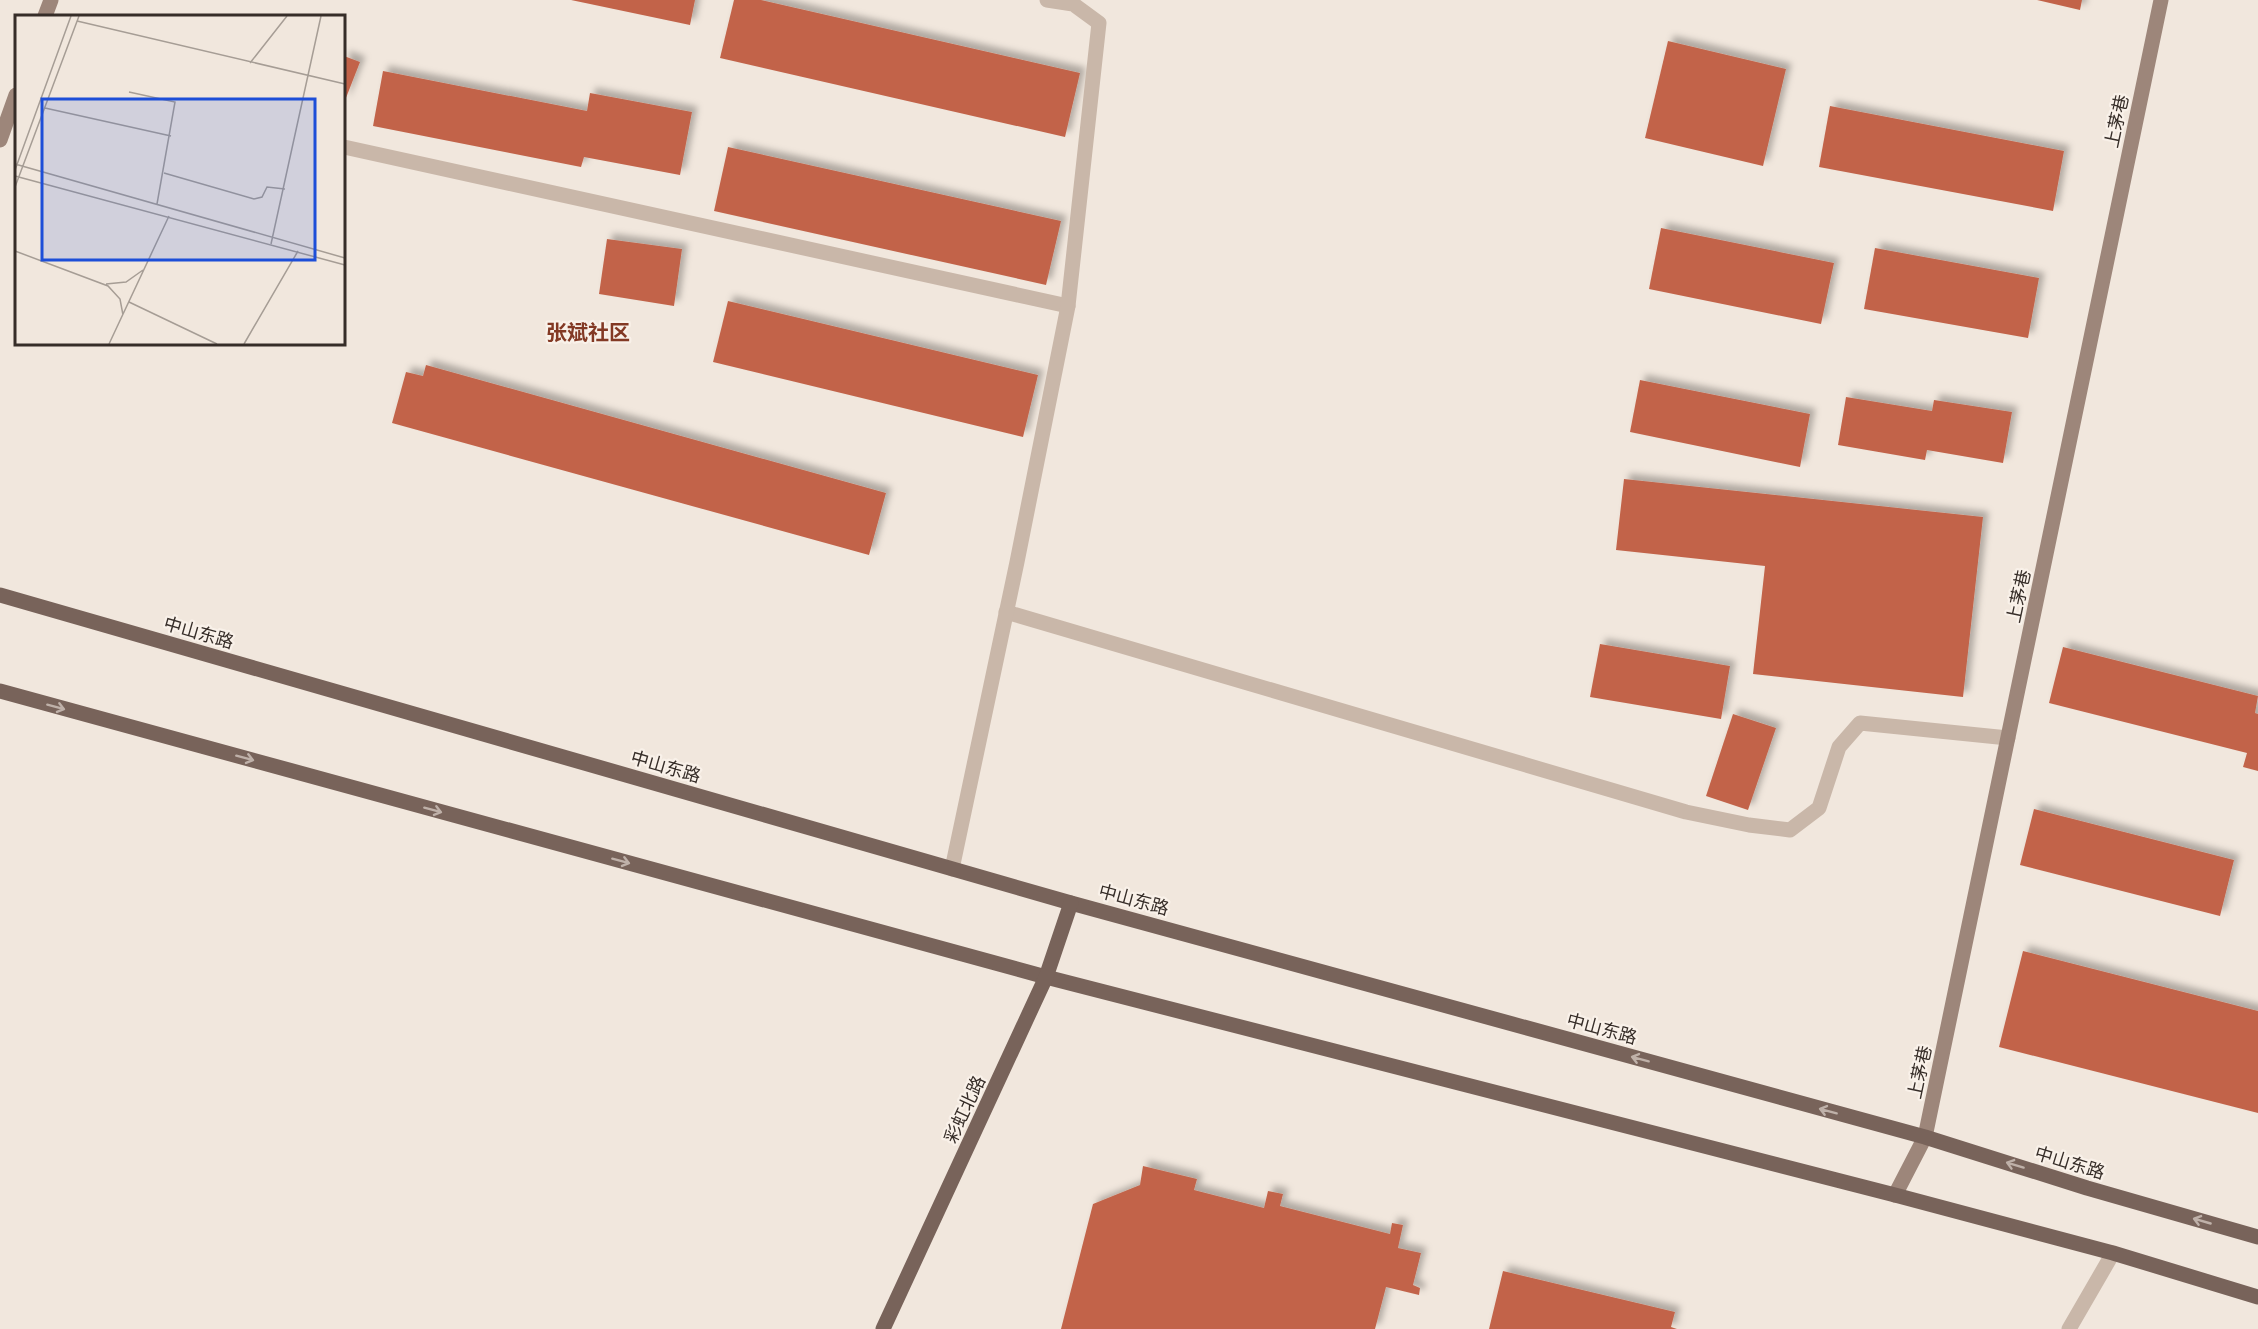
<svg xmlns="http://www.w3.org/2000/svg" width="2258" height="1329" viewBox="0 0 2258 1329" font-family="Manrope,'Noto Sans SC',sans-serif">
<style>
.building{fill:#c2644a;filter:url(#shadow)}
.lines{fill:none;stroke-linecap:round;stroke-linejoin:round}
.lane{stroke:#c9b7a9;stroke-width:15}
.street{stroke:#c9b7a9;stroke-width:15}
.secondary{stroke:#9d867a;stroke-width:15}
.primary{stroke:#78635a;stroke-width:15}
.oneway{stroke:#bfb1a9}
.labels{text-anchor:middle;dominant-baseline:central;stroke-width:4.5;stroke-linejoin:round;paint-order:stroke}
.street-label{font-size:18px;fill:#362d28;stroke:#f9f1e9}
.quarter-label{font-size:21px;font-weight:bold;fill:#833924;stroke:#f9f1e9}
.inset-road{fill:none;stroke:#a69d95;stroke-width:1.5}
.view{fill:#1d4ed8;fill-opacity:0.15;stroke:#1d4ed8;stroke-width:3}
.inset-edge{fill:none;stroke:#362d28;stroke-width:3}
</style>
<defs>
<filter id="shadow"><feDropShadow dx="5.5" dy="-5.5" stdDeviation="3" flood-color="#0004"/></filter>
</defs>
<rect width="100%" height="100%" fill="#f1e7dd"/>
<!-- building -->
<g class="building">
<polygon points="571,0 695,0 690,25"/>
<polygon points="734,0 761,0 1080,73 1065,137 720,58"/>
<polygon points="2037,0 2082,0 2080,10"/>
<polygon points="1668,41 1786,69 1763,166 1645,138"/>
<polygon points="344,56 360,62 344,103"/>
<polygon points="383,71 587,111 590,93 692,112 680,175 584,157 581,167 373,126"/>
<polygon points="1830,106 2064,151 2053,211 1819,167"/>
<polygon points="728,147 1061,221 1046,285 714,211"/>
<polygon points="1661,228 1834,263 1821,324 1649,289"/>
<polygon points="607,239 682,249 674,306 599,294"/>
<polygon points="1875,248 2039,278 2028,338 1864,309"/>
<polygon points="728,301 1038,375 1023,437 713,362"/>
<polygon points="426,365 886,493 869,555 392,423 406,372 423,376"/>
<polygon points="1640,380 1810,414 1800,467 1630,432"/>
<polygon points="1846,397 1932,411 1934,400 2012,412 2003,463 1927,450 1925,460 1838,445"/>
<polygon points="1624,479 1983,517 1963,697 1753,674 1765,566 1616,550"/>
<polygon points="1600,644 1730,666 1721,719 1590,697"/>
<polygon points="2063,647 2258,696 2255,713 2258,714 2258,771 2243,767 2247,753 2049,703"/>
<polygon points="1733,714 1776,728 1748,810 1706,796"/>
<polygon points="2034,809 2234,860 2220,916 2020,865"/>
<polygon points="2023,951 2258,1011 2258,1113 1999,1047"/>
<polygon points="1143,1166 1197,1179 1194,1190 1264,1208 1268,1191 1283,1194 1280,1206 1390,1234 1392,1223 1403,1225 1398,1248 1421,1253 1413,1285 1420,1288 1419,1295 1386,1287 1375,1329 1061,1329 1093,1204 1140,1185"/>
<polygon points="1503,1271 1675,1312 1671,1327 1677,1329 1489,1329"/>
</g>
<g class="lines">
<!-- lane -->
<g class="lane">
<polyline points="344,147 1068,306"/>
<polyline points="1006,612 1686,812 1749,825 1790,830 1819,808 1839,747 1860,723 2008,738"/>
</g>
<!-- street -->
<g class="street">
<polyline points="952,869 1017,562 1068,306 1099,23 1073,4 1047,0"/>
<polyline points="2069,1329 2113,1253"/>
</g>
<!-- secondary -->
<g class="secondary">
<polyline points="45,16 51,0"/>
<polyline points="0,140 16,95"/>
<polyline points="1895,1195 1925,1137 2161,0"/>
</g>
<!-- primary -->
<g class="primary">
<polyline points="0,595 1071,903 1925,1137 2087,1188 2258,1237"/>
<polyline points="0,691 1046,977 1895,1195 2113,1253 2258,1297"/>
<polyline points="883,1329 1046,977 1071,903"/>
</g>
</g>
<!-- one-way arrows -->
<defs><path id="oneway-shaft" d="M-6 0H5M1.5-3L5.5 0L1.5 3" fill="none" stroke-width="1.6" stroke-linecap="round" stroke-linejoin="round" transform="scale(1.5)"/></defs>
<g class="oneway">
<use href="#oneway-shaft" transform="translate(56 707) rotate(15)"/>
<use href="#oneway-shaft" transform="translate(245 758) rotate(15)"/>
<use href="#oneway-shaft" transform="translate(433 810) rotate(15)"/>
<use href="#oneway-shaft" transform="translate(621 861) rotate(15)"/>
<use href="#oneway-shaft" transform="translate(1640 1059) rotate(-165)"/>
<use href="#oneway-shaft" transform="translate(1828 1111) rotate(-165)"/>
<use href="#oneway-shaft" transform="translate(2015 1165) rotate(-163)"/>
<use href="#oneway-shaft" transform="translate(2202 1221) rotate(-164)"/>
</g>
<g class="labels">
<!-- street labels -->
<g class="street-label">
<text transform="translate(2116 121) rotate(-78)">上茅巷</text>
<text transform="translate(2018 596) rotate(-78)">上茅巷</text>
<text transform="translate(199 632) rotate(16)">中山东路</text>
<text transform="translate(666 766) rotate(16)">中山东路</text>
<text transform="translate(1134 899) rotate(15)">中山东路</text>
<text transform="translate(1602 1028) rotate(15)">中山东路</text>
<text transform="translate(1919 1072) rotate(-78)">上茅巷</text>
<text transform="translate(964 1109) rotate(-65)">彩虹北路</text>
<text transform="translate(2070 1162) rotate(17)">中山东路</text>
</g>
<!-- quarter labels -->
<g class="quarter-label">
<text x="588" y="332">张斌社区</text>
</g>
</g>
<!-- overview -->
<g transform="translate(15 15)">
<rect width="330" height="330" fill="#f1e7dd"/>
<path class="inset-road" d="M62,6L330,69M235,48L272,1M114,77L160,87L142,189M30,93L156,121M0,149L330,243M0,155L56,1M149,158L239,184L247,182L252,172L270,174M0,161L330,250M0,172L64,1M256,229L306,1M0,236L93,271L105,284L108,300M91,269L111,267L128,255M114,287L202,329M94,329L154,201M229,329L283,236"/>
<path class="view" d="M27,84H300V245H27Z"/>
<rect width="330" height="330" class="inset-edge"/>
</g>
</svg>
